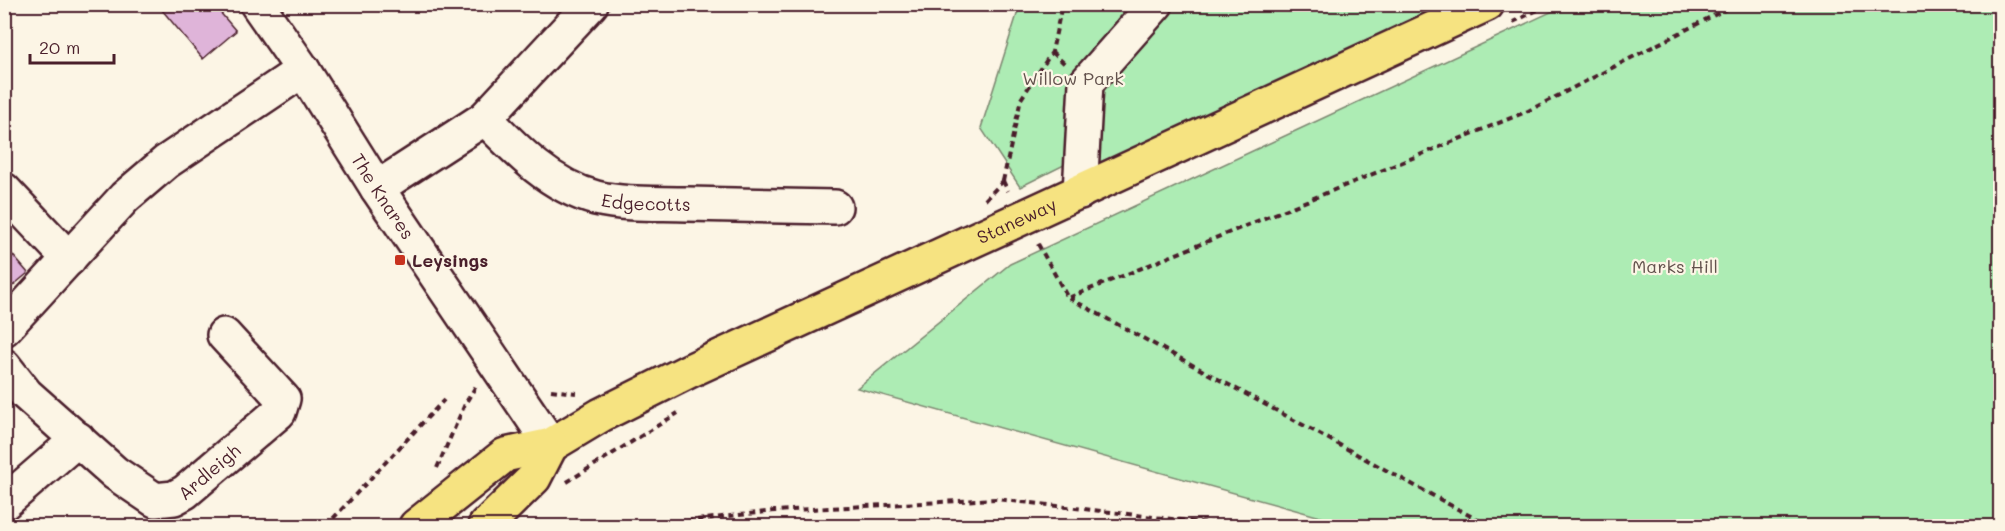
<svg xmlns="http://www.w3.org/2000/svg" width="2005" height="531" viewBox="0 0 2005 531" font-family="Mali,sans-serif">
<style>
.green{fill:#adecb4;stroke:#7c8670;stroke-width:1.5}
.building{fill:#dfb4d9;stroke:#4a1f2b;stroke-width:1.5}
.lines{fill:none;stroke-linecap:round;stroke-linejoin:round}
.minor-casing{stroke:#4a1f2b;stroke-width:38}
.major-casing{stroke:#4a1f2b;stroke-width:38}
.path{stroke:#4a1f2b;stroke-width:4;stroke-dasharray:6 4.5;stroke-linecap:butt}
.minor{stroke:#fcf5e5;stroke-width:33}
.major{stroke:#f6e381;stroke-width:33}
.poi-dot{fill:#c8321e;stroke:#fcf5e5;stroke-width:2}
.labels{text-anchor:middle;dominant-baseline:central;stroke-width:4.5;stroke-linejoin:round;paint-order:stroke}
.park-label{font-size:18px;fill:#63524d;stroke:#fcf5e5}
.street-label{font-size:18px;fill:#4a1f2b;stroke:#fcf5e5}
.poi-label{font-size:18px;font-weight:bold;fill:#4a1f2b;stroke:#fcf5e5;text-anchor:start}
</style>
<rect width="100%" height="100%" fill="#fcf5e5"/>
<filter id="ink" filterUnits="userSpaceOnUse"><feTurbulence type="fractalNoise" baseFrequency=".0167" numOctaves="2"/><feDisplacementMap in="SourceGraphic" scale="12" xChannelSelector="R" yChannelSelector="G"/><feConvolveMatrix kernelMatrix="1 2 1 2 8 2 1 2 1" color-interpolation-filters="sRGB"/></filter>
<g filter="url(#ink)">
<!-- green -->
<g class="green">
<polygon points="1568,4 2000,5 2000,526 1353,526 857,388 1010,264"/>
<polygon points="1020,5 1487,5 1080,192 1082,156 1020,187 981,128"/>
</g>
<!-- building -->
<g class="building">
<polygon points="157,4 213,4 236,31 203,59"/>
<polygon points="4,245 28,273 4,293"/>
</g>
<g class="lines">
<defs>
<g id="minor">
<path id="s1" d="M257,4L303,70L377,188L551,445"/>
<path id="s2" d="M485,118C516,150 550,186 596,198C625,205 657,203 687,204C737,205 786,206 835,207"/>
<polyline points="377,188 485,118 591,4"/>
<polyline points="4,190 69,259"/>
<polyline points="1080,192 1086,83 1156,4"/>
<polyline points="4,329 125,197 166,162 303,70"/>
<path id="s3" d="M4,366L26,394L115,473L155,500L174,498L185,492L279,412L283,399L224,335"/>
<polyline points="4,503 78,439"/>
</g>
<g id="major">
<path id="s4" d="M416,526L505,455L551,445L601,415L689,371L1487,4"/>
<polyline points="485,526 534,478 551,445"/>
</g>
</defs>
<!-- minor casing -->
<use href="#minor" class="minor-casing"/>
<!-- major casing -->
<use href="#major" class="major-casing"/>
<!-- path -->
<g class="path">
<polyline points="1513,22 1550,4"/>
<polyline points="1052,52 1065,64"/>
<polyline points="1003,181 1008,191"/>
<polyline points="1003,181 1021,99 1052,52 1062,4"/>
<polyline points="985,200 1003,181"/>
<polyline points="1038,244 1068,298 1528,111 1736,4"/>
<polyline points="1069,298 1489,526"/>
<polyline points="551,390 576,393"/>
<polyline points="437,468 465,404 476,386"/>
<polyline points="567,482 678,413"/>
<polyline points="326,526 444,400"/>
<polyline points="645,526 774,511 996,499 1233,526"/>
</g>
<!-- minor -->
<use href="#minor" class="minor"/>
<!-- major -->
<use href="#major" class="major"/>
</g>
</g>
<!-- markers -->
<rect class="poi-dot" x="394" y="254" width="12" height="12" rx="3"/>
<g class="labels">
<!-- park labels -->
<g class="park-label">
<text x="1073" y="78">Willow Park</text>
<text x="1675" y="266">Marks Hill</text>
</g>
<!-- street labels -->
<g class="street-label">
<text stroke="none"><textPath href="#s1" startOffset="230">The Knares</textPath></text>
<text stroke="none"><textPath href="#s2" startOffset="189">Edgecotts</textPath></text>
<text stroke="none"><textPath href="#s4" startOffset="678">Staneway</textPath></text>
<text stroke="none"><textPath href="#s3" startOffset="266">Ardleigh</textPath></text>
</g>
<!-- poi labels -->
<g class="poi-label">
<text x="412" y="260">Leysings</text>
</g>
</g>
<!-- margin -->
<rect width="2005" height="531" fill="none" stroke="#fcf5e5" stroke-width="24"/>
<rect x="12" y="12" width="1981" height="507" fill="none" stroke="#4a1f2b" stroke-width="2" filter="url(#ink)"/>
<!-- scale -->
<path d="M30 54v9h84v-9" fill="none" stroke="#4a1f2b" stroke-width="3"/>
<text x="39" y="54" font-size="18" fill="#4a1f2b" stroke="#fcf5e5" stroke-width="4.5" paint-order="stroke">20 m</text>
</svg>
